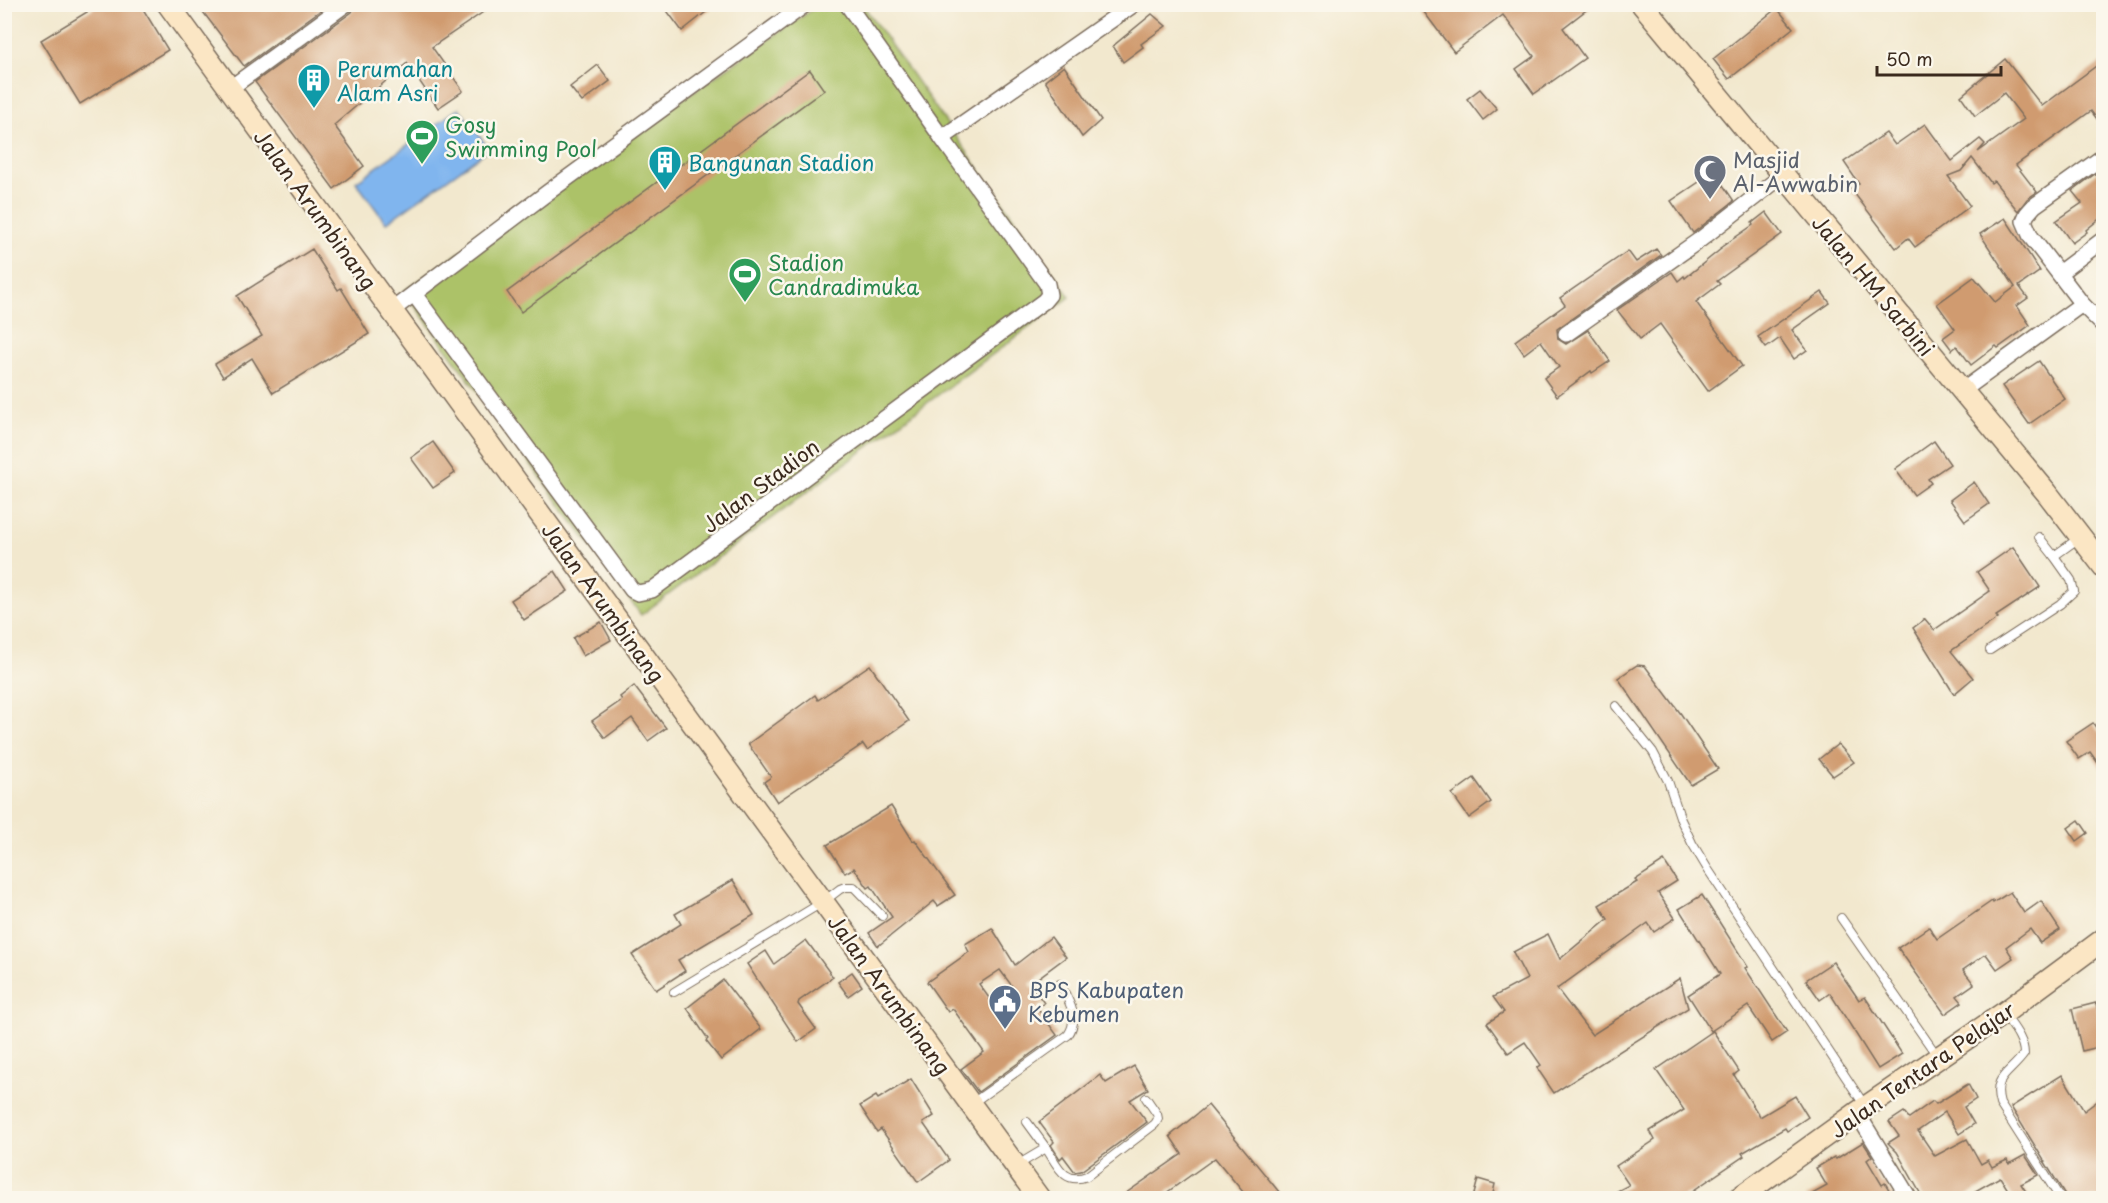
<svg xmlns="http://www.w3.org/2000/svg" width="2108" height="1203" viewBox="0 0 2108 1203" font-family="'Playpen Sans',sans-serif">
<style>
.green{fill:#acc267;stroke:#747642;stroke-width:1.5}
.water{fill:#80b5ee;stroke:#5e7086;stroke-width:1.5}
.building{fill:#d09b70;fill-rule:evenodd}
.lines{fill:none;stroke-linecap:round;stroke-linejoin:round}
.service-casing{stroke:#7b6c5c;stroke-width:10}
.minor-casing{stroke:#7b6c5c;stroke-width:18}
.secondary-casing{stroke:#7b6c5c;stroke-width:24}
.service{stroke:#fff;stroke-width:8}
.minor{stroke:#fff;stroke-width:15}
.secondary{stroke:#fbe6c4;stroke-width:21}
.labels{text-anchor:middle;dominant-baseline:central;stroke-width:5;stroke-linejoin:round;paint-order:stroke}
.culture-label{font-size:21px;fill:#0d838f;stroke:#fbf7ec;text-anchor:start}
.leisure-label{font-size:21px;fill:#27864d;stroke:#fbf7ec;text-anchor:start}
.worship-label{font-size:21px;fill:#5b616d;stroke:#fbf7ec;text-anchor:start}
.street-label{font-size:21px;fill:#3b2a1e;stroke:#fbf7ec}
.service-label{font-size:21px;fill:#4e5e75;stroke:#fbf7ec;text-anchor:start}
</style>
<rect width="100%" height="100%" fill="#fbf7ec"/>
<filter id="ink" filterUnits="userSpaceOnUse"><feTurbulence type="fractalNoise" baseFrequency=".0167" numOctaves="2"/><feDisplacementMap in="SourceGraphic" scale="12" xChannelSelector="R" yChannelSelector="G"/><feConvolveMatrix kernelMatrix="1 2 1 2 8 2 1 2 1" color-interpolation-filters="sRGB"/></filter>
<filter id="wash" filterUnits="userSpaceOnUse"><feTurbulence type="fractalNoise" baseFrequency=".008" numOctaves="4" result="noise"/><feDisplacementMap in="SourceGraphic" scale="24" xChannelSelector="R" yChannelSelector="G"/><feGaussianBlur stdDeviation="1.35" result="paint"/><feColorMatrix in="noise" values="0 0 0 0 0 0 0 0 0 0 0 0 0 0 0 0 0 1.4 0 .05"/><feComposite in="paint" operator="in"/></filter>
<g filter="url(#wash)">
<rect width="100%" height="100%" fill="#f2e8ce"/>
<!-- green -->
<polygon class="green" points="862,4 1070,297 641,615 404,291 819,5"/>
<!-- water -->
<polygon class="water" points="459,108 489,149 386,223 356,182"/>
<g id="blocks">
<!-- building -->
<g class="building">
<polygon points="100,4 140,4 168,50 80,104 41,40"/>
<polygon points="197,4 329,4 244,66"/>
<polygon points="356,4 495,4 432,47 463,91 438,108 407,63 334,125 364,166 334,189 255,82 352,12"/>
<polygon points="662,4 716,4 682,31"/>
<polygon points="1433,4 1594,4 1563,28 1585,58 1534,94 1516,69 1534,56 1503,15 1454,52 1424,12"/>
<polygon points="1777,8 1793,28 1729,79 1713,59"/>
<polygon points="1152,14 1166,26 1141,44 1143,47 1123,62 1113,46"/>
<polygon points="2005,59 2042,106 2103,61 2103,127 2091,111 2016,165 2037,192 2027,199 2018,211 1994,181 1991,183 1972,158 1961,171 1948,176 1970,206 1915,247 1908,238 1896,248 1851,189 1859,184 1844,162 1886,133 1895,145 1925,124 1952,161 1980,139 1985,144 1978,152 2024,119 2004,93 1975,116 1961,96"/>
<polygon points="598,65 610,81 582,102 570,87"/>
<polygon points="1064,66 1101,120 1082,137 1045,81"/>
<polygon points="810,70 824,90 521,312 507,292"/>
<polygon points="1480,89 1497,109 1483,120 1467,99"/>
<polygon points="2103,168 2103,216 2086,230 2087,232 2072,243 2056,221 2082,203 2072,191"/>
<polygon points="1714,172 1734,201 1693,233 1671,201"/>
<polygon points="1766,212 1782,234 1717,281 1720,284 1696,302 1742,366 1708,391 1660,324 1640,339 1617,310 1672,272 1678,281 1684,276 1685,278 1721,249 1720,248 1753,225 1752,223"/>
<polygon points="2005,218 2040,271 2019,286 2028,298 2017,306 2030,325 1998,348 1996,346 1971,365 1957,346 1952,350 1943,338 1955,329 1937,304 1974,277 1995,302 2015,287 1980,234"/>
<polygon points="312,249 338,290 341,288 369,334 273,393 252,358 223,377 215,364 262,336 237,296"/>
<polygon points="1656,249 1661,255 1557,329 1558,339 1566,344 1588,330 1610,361 1592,373 1591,371 1557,396 1544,378 1559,367 1541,341 1524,354 1515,341 1565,305 1560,298 1628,251 1636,262"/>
<polygon points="1822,292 1830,303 1792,330 1807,350 1794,359 1780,338 1766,348 1758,337"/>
<polygon points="2039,361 2065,399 2029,424 2002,386"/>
<polygon points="1934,441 1950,464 1928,479 1931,483 1914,495 1895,469"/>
<polygon points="433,442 455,473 433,488 411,458"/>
<polygon points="1974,482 1989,504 1965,521 1950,500"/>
<polygon points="2013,547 2040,587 1996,616 1998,618 1951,651 1973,678 1954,694 1913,628 1925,619 1934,630 1990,591 1977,572"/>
<polygon points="555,571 568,591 524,620 511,600"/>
<polygon points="601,622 611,640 583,656 573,638"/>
<polygon points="870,665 909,721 867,750 863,744 777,802 764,782 771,777 748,744 815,695 818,700"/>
<polygon points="1637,665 1645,666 1681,714 1718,769 1691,785 1618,678"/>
<polygon points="634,686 666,728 648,741 632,718 605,738 592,721 622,700 620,697"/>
<polygon points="2093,723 2103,738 2103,770 2090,752 2079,759 2066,741"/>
<polygon points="1838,744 1854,762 1833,776 1819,759"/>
<polygon points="1474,778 1491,802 1469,818 1452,794"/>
<polygon points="891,806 913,841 915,840 955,895 938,906 934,901 878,946 869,933 892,917 871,886 868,888 854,868 845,873 827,845"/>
<polygon points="2079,820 2088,833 2077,841 2068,828"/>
<polygon points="1664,861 1677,881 1658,893 1675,918 1654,932 1648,923 1557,989 1592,1035 1680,978 1688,1008 1554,1093 1537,1068 1541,1065 1525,1042 1508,1053 1487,1023 1504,1012 1493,997 1527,979 1513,952 1548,934 1560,959 1608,919 1599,905 1637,882 1635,880"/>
<polygon points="733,880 754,915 678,960 685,971 656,990 632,955 681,924 675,914"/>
<polygon points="2010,892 2024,913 2041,901 2060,930 2040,943 2030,929 2006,947 2013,958 1997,969 1986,954 1963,970 1974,984 1957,996 1962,1002 1945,1014 1898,948 1929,927 1937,939 1992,901 1993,903"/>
<polygon points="1702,895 1748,967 1745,968 1787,1032 1772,1042 1748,1006 1711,1031 1688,995 1720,974 1679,909"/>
<path d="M992,928L1015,965L1051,937L1066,957L1030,984L1044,1003L1037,1008L1057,1035L978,1092L961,1069L984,1052L953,1009L948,1012L927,982L969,952L965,944ZM1000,970L1015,990L994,1005L979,984Z"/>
<polygon points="806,940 833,977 799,1001 798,1004 816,1029 798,1042 747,964 766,951 774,964"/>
<polygon points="1833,962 1859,1000 1865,997 1902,1054 1878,1069 1830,993 1820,1000 1806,980"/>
<polygon points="852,972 862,986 848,996 838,982"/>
<polygon points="723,980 761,1029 721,1060 706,1041 708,1039 687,1008"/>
<polygon points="2096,1003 2103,1036 2103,1046 2082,1051 2072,1009"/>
<polygon points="1713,1031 1739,1071 1734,1075 1760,1117 1795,1096 1808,1117 1787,1131 1785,1128 1742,1153 1744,1156 1682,1198 1604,1198 1629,1185 1616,1166 1655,1140 1650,1131 1684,1110 1656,1070"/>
<polygon points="1134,1066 1148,1089 1130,1100 1147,1122 1081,1171 1075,1172 1063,1156 1060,1159 1051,1145 1054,1142 1039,1122 1100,1075 1106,1083"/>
<polygon points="2062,1075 2084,1111 2103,1097 2103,1198 2067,1198 2011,1107"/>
<polygon points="911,1079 934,1116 923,1123 949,1160 918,1182 881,1129 877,1132 860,1106 876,1096 878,1099"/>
<polygon points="1968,1084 1976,1099 1964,1107 1974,1124 1959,1134 1945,1112 1918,1131 1935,1156 1967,1139 1981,1164 1988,1160 1992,1167 2007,1160 2009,1164 2025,1155 2038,1175 2021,1184 2030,1198 2013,1198 2000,1177 1963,1198 1923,1198 1897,1152 1888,1143 1899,1136 1889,1122 1904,1112 1909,1118 1933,1101 1936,1104"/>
<polygon points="1208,1105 1284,1198 1248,1198 1215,1158 1159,1198 1119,1198 1182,1154 1170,1136"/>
<polygon points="1863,1142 1872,1156 1867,1160 1882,1185 1885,1183 1894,1198 1805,1198 1827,1186 1816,1168 1834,1157 1836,1159"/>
<polygon points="1478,1179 1495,1184 1492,1198 1473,1198"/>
</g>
</g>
</g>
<g filter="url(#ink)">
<use href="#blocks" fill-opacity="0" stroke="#7b6c5c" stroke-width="1.5"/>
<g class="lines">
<defs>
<g id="service">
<polyline points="2039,537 2054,556 2079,538"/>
<polyline points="1990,650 2060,604 2074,591 2071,580 2054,556"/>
<polyline points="1616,706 1653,752 1668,781 1681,820 1692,843 1707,868 1865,1106"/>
<polyline points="1841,918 1938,1057"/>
<polyline points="2099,944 2104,958"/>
<polyline points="674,992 823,902 840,889 845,887 854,887 882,916"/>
<path d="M2004,1014C2012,1026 2024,1039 2024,1054C2010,1074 1992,1076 2000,1104L2060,1198"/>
<path d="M971,1104L1068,1035C1080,1018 1069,1001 1060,984"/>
<path d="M1046,1148C1058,1166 1064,1185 1087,1176L1155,1124L1158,1119L1157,1114L1146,1098"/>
<polyline points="1016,1166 1046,1148 1027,1122"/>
</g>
<g id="minor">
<polyline points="847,4 942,138 1134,4"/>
<polyline points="229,89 346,4"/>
<polyline points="2104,156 2034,206 2027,214 2024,221 2031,237 2082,304 2104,326"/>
<polyline points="2059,273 2104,239"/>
<polyline points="414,294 632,590 638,593 652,590 1044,301 1049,295 1047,284 942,138"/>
<polyline points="391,311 547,193 806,4"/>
<polyline points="1566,334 1701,239 1783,175"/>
<polyline points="1962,391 2082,304"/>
<polyline points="1857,1113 1909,1198"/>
</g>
<g id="secondary">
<polyline points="168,4 1039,1198"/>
<polyline points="1642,4 2047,493 2104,567"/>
<polyline points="1739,1198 1857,1113 2004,1013 2104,939"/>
</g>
</defs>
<!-- service casing -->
<use href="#service" class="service-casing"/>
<!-- minor casing -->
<use href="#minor" class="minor-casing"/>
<!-- secondary casing -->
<use href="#secondary" class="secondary-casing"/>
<!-- service -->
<use href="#service" class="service"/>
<!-- minor -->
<use href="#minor" class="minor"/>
<!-- secondary -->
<use href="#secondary" class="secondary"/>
</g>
</g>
<!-- icons -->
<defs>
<symbol id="building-pin" viewBox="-11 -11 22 30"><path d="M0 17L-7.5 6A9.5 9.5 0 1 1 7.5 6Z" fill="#0f9aa8" stroke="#fbf7ec"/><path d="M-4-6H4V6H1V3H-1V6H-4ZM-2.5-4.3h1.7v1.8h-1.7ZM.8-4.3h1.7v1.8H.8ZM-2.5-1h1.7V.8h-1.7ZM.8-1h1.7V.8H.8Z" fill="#fff"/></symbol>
<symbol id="stadium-pin" viewBox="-11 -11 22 30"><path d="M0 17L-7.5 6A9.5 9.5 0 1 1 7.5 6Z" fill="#2e9e5b" stroke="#fbf7ec"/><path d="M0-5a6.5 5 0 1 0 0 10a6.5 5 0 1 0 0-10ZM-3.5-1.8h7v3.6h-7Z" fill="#fff"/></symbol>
<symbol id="mosque-pin" viewBox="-11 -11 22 30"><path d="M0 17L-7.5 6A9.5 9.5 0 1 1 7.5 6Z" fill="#6b7280" stroke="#fbf7ec"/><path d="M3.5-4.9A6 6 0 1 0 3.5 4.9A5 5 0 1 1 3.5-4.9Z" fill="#fff"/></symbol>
<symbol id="civic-pin" viewBox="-11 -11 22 30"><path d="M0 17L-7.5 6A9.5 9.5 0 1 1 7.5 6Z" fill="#5c6f8a" stroke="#fbf7ec"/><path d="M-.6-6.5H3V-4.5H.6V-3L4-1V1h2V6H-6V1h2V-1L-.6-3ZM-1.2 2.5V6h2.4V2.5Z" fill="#fff"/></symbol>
</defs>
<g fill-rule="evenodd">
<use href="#building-pin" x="295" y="61" width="38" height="52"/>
<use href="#stadium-pin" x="403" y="117" width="38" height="52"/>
<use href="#building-pin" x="646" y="143" width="38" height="52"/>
<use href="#mosque-pin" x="1691" y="152" width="38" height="52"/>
<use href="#stadium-pin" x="726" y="255" width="38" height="52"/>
<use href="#civic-pin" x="986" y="982" width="38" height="52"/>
</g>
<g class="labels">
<!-- culture labels -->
<g class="culture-label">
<text x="337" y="68">Perumahan<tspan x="337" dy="24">Alam Asri</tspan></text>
<text x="688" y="162">Bangunan Stadion</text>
</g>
<!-- leisure labels -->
<g class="leisure-label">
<text x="445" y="124">Gosy<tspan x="445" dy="24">Swimming Pool</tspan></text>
<text x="768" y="262">Stadion<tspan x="768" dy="24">Candradimuka</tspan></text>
</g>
<!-- worship labels -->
<g class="worship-label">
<text x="1733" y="159">Masjid<tspan x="1733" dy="24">Al-Awwabin</tspan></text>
</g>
<!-- street labels -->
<g class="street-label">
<text transform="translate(316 209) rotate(54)">Jalan Arumbinang</text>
<text transform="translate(1874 285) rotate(50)">Jalan HM Sarbini</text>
<text transform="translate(760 485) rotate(-37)">Jalan Stadion</text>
<text transform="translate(604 602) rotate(54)">Jalan Arumbinang</text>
<text transform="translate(890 994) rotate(54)">Jalan Arumbinang</text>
<text transform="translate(1922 1069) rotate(-35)">Jalan Tentara Pelajar</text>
</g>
<!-- service labels -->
<g class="service-label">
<text x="1028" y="989">BPS Kabupaten<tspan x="1028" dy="24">Kebumen</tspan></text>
</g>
</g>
<!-- margin -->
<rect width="2108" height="1203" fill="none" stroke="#fbf7ec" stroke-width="24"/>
<!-- scale -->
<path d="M1877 66v9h124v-9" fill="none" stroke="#3b2a1e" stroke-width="3"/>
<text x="1886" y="66" font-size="18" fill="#3b2a1e" stroke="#fbf7ec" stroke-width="4.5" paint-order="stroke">50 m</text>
</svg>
